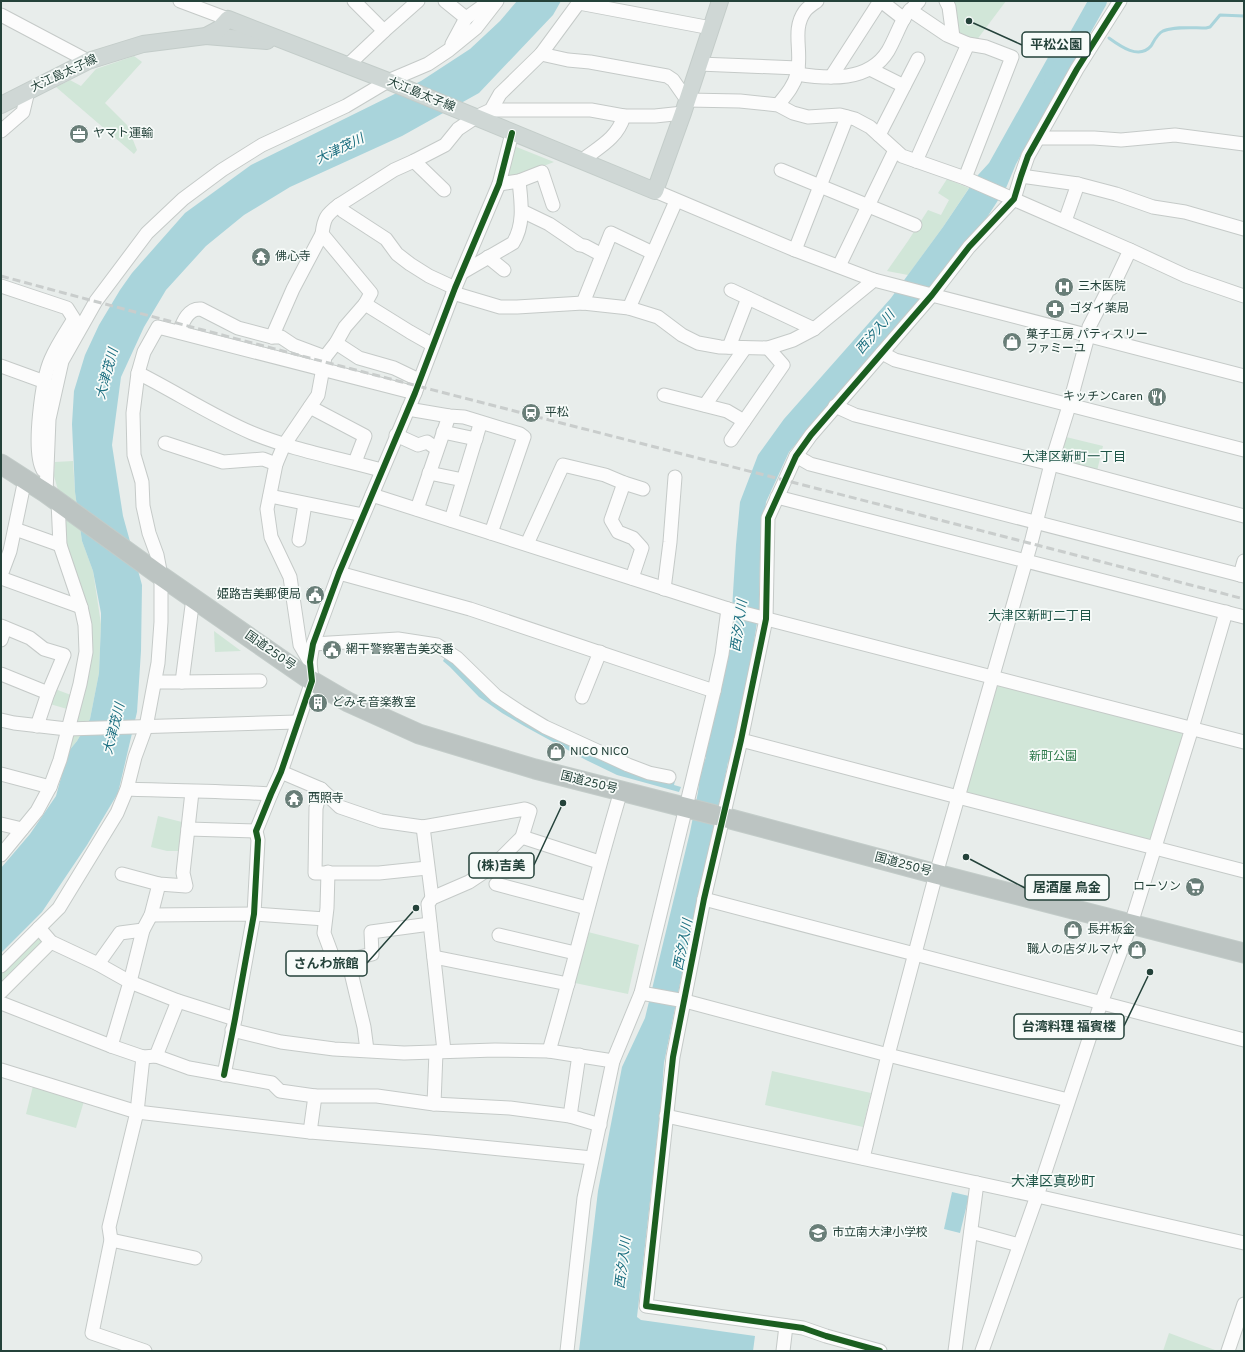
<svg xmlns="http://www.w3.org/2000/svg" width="1245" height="1352" viewBox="0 0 1245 1352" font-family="Overpass,'Noto Sans JP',sans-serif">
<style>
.green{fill:#d1e6d8}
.water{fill:#a9d4db}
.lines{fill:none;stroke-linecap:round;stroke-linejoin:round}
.stream{stroke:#a9d4db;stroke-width:3}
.river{stroke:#a9d4db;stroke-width:18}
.minor-casing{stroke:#c5cac8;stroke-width:15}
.major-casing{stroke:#c3ccc9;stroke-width:18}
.highway-casing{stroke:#c3ccc9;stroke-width:21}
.minor{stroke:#fcfcfc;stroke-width:13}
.major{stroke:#cfd7d5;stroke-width:16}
.highway{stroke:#bcc4c2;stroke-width:19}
.rail{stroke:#c9cdcc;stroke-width:3;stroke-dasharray:8 4;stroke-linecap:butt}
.cycleway-casing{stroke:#f7fbf9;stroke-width:8}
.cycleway{stroke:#1b5e20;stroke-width:6}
.labels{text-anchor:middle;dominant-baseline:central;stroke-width:3.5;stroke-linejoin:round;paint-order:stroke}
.street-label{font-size:12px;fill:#24423a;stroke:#f7fbf9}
.poi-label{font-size:12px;fill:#24423a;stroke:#f7fbf9;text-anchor:start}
.park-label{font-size:12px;fill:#2d7a4b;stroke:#f7fbf9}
.water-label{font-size:13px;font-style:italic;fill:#1c6f80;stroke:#f7fbf9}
.neighbourhood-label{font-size:13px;fill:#1f5548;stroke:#f7fbf9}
.quarter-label{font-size:14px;fill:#1f5548;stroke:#f7fbf9}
.leader{fill:none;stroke:#24423a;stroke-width:1.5}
.callout-dot{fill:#24423a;stroke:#f7fbf9;stroke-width:1.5}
.callout{fill:#f7fbf9;stroke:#24423a;stroke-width:1.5}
.callout-label{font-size:13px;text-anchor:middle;font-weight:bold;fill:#24423a}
</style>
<rect width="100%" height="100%" fill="#e8edeb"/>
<!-- green -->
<g class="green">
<polygon points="943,1 1006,1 976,41 961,37"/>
<polygon points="134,56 142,62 105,103 127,125 137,150 134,154 56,87 70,80 81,86 96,69"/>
<polygon points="514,146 554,162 507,180"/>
<polygon points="947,179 969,188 943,227 908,275 887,271 908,241 928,210 941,215 949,200 938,193"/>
<polygon points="1066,437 1103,446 1097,471 1063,462 1061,458"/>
<polygon points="73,461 75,492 82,541 93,571 101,624 99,673 90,719 77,741 68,752 87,664 65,546 58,490 54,476 55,462"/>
<polygon points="214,631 241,651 215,652"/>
<polygon points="1000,685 1180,731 1184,738 1152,838 1145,840 968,795 966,790 993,689"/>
<polygon points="55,689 71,695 67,709 50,704"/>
<polygon points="158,816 186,823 184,851 167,851 151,847"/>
<polygon points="588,932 639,945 628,994 575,983"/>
<polygon points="38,935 43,943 1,983 1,971"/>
<polygon points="772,1071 871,1093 863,1127 765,1105"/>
<polygon points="33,1086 84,1101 76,1128 26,1114"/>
<polygon points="1169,1333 1215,1350 1215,1351 1163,1351"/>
</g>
<!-- water -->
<g class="water">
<polygon points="517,1 561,1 553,15 479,93 402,136 290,187 244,215 206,246 166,290 144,327 121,377 112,445 123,516 142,585 141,651 137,712 118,793 87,845 42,912 1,953 1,868 30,834 56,796 68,752 77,741 90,719 99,673 101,624 101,613 93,571 82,541 75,492 72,424 74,391 85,355 99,325 120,290 132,273 185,213 251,165 421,81 470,49 500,21"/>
<polygon points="1051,52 1073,62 1016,164 1006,188 984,222 962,245 934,284 789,452 766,502 760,559 759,610 749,673 729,762 728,762 719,808 689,939 664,1063 661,1103 637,1317 641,1320 755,1336 753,1351 579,1351 598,1191 622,1067 645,1018 690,832 698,792 700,774 706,757 704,756 730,641 736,545 740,502 758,455 784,419 891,298 943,227 978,175 989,163"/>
<polygon points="446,655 489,694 675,781 674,785 681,787 679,792 617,775 586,760 524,726 502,713 479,697 450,667 443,661"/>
<polygon points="952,1192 969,1196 960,1233 944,1229"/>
</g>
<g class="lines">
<!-- stream -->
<path class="stream" d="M1109,38C1120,46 1139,60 1151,46C1154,41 1157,34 1163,31C1176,26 1192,28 1206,28L1210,27L1220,15L1244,16"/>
<!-- river -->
<polyline class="river" points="1053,81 1098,1"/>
<defs>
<g id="minor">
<polyline points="180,1 228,19"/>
<polyline points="354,1 384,31"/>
<polyline points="445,1 466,18"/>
<polyline points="881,1 904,19"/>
<polyline points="946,1 949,7 953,37"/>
<polyline points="579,3 711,28"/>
<polyline points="910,10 947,35 968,44 986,47 1012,57 965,178"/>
<polyline points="1,15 88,61"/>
<polyline points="452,44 466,18 490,1"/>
<polyline points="541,54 568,60 590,62 667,76 673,80 687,100 740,101 778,105 793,113 808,117 840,115 855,119 870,127 902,156 965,178 1130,250 1186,276 1244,296"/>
<polyline points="699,64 798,68"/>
<polyline points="348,65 384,31 418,1"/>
<polyline points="870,69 904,86"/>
<path d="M797,74C828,79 869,82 888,51C895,39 899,26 906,15C910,10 915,6 919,1"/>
<polyline points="831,77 880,1"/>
<path d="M778,105C786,95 794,86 797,74C803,52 791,30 805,11C808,7 813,4 817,1"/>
<polyline points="491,110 591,110 624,116 655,116 683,113"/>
<polyline points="1,131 23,112 28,91"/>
<polyline points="879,135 918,59"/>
<polyline points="1038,138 1094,138 1121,140 1175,135 1244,144"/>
<polyline points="414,161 444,190"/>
<path d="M581,161C599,147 617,139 624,116"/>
<polyline points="916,161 968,44"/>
<polyline points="781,170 915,225"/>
<polyline points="1021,176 1078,184 1116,194 1153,207 1185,212 1244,229"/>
<polyline points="499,184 519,181 542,172 553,205"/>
<polyline points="655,191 795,250 874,280 1244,376"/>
<polyline points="339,205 343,211 386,239 397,254 410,264 429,276 455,288"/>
<polyline points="522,211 549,224 580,245 585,246 602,255"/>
<polyline points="1065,221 1078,184"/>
<polyline points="795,250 847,117"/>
<polyline points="488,257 504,270"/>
<polyline points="839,266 895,150"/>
<path d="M463,272L513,243C525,224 521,201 519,181"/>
<path d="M1,286L67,308L74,319C66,332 57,345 51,359C42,379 32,451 43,470"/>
<polyline points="731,290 814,329"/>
<polyline points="453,293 500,307 517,307 583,303 629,308 658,317 682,335 698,343 720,347 768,348 793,340 814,329 874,280"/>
<polyline points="583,303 611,233 653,253"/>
<polyline points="365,304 410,332 433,345"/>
<polyline points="629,308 676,201"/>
<path d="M179,332C183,322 188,308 201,309L238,328L272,337H281L293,345L325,357"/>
<polyline points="272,337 293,289 322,234"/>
<polyline points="336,343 359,358 394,368 419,380"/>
<polyline points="729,347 748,298"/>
<polyline points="882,353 895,360 1244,450"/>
<polyline points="1,366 45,382"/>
<path d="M138,373C176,392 212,416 252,433C293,450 338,458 381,470"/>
<polyline points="664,395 727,411 744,421"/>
<polyline points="705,405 745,348"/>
<polyline points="835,406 855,415 1051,464 1244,516"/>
<polyline points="310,407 365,436 355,462"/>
<polyline points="408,409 449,416 464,417 520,434 524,437 491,533"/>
<polyline points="443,432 476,439"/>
<polyline points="396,435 418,445 427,442 437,449"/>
<polyline points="731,440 783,365 768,348"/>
<polyline points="165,443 223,462 263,459 276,464"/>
<polyline points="796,456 810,464 1244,576"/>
<polyline points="429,473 463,480"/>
<polyline points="624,483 611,520 618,532 633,538 642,548 632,578"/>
<polyline points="46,493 49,419 62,361 96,301 147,233 183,199 222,170 262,145 346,106 388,81 428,64 449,50 476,28 497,1"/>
<polyline points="372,495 728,609 1244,742"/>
<polyline points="270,496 363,515"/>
<polyline points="777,497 1244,617"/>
<polyline points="417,509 449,416"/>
<polyline points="451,520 479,428"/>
<polyline points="15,529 60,545"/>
<polyline points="299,540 305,504"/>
<polyline points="527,544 563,465 605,475 624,483 643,489"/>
<polyline points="339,573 470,609 714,691"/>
<polyline points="1,575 10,551 25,479"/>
<polyline points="1240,575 1244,561"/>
<polyline points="1,578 81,607"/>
<polyline points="664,589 670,542 675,477"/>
<polyline points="193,598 182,682 260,681"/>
<polyline points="1,626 30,638 44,649 64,655 48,693 37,726"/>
<polyline points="1,640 5,628"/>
<polyline points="313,644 398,639 437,645 457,658 496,696 520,712 545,727 628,765 649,773 669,777"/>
<path d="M310,662L300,645L290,577L271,537L267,509L276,464L284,445L318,395L325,357L336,343L345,327L365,304L371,293L322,234C324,218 326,215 339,205L394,170L414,161L445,145L458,129L476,117L491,110L500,94L541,54L580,1"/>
<polyline points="1,674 48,693"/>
<polyline points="155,682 182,682"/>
<polyline points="582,697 600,652"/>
<polyline points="1,720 14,723 67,729 297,722"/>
<polyline points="741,740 958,797 1244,871"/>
<polyline points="281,772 321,789 340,807 381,821 423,827 525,809 530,811 522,837 493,866 469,882 432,898 428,904 444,1051"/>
<polyline points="1,774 50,787"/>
<path d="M127,789C175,791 223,791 271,794"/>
<polyline points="321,789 316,808 315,873 379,873 427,868"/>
<polyline points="1,824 22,829"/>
<polyline points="423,827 432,898"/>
<polyline points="188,829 256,831"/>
<polyline points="522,837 599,862"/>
<polyline points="1,855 37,811 50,787 60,760 80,684 86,652 85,625 81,607 60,545 58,502"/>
<polyline points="328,872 327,908 324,933 334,960 348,960 372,954 371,932 430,924"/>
<polyline points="122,874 159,884 186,886 183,873 192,792"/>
<polyline points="496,884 587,908"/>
<polyline points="704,899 1244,1040"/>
<polyline points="151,915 254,914 325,919"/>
<polyline points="39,928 51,942 98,964 130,982 178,1001 235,1019"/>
<polyline points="499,935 575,953"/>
<polyline points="434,957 568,984"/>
<polyline points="348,960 364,1027 367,1050"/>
<polyline points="98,964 120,933 143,930"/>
<polyline points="1,966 59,908 117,813 127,789 135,757 146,727 158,663 161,622 161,576 157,555 149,533 143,506 142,482 134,455 133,413 138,373 144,352 158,327 415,393"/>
<polyline points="1,992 51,942"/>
<polyline points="641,993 685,1001 888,1055 1068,1100"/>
<polyline points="1,1003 111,1046 143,1057 156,1056 189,1068 272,1083 280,1091 315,1096 377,1096 434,1104 510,1108 570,1116 600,1125"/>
<polyline points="232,1030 281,1042 334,1049 404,1053 495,1050 549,1051 613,1061"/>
<polyline points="111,1046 130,982 143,930 151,915 159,884"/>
<path d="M549,1051C574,965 595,877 621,791"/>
<polyline points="156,1056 178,1001"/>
<polyline points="143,1057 137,1112 109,1227 111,1240 92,1333 145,1351"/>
<polyline points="1,1070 137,1112 310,1132 431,1142 592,1158"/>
<polyline points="224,1075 235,1019 254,914 258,840 256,831 271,794 281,772 312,681 310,662 313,644 339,573 415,393 455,288 499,184 512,133"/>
<polyline points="434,1104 436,1052"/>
<polyline points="570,1116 579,1055"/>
<polyline points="666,1116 1037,1196 1244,1243"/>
<polyline points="310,1132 315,1096"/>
<polyline points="863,1158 888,1055 936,874 1031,543 1051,464 1069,406 1088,336 1089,327 1108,290 1112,288 1130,250"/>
<polyline points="971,1232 1019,1245"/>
<polyline points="111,1240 195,1258"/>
<polyline points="567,1351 584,1198 613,1061 641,993 714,691 722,654 728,609"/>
<polyline points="783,1351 786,1326"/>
<polyline points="880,1351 826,1336 803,1328 646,1306 673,1057 704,899 741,740 766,619 768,518 796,456 811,435 932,295 969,247 1014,199 1021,176 1028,156 1077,69 1120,1"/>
<polyline points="955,1351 977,1183"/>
<polyline points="982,1351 1037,1196 1101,1003 1131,924 1192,728 1226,612"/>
<polyline points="1228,1351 1244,1304"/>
</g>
<g id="major">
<polyline points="206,36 267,41"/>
<polyline points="1,105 88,61 143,44 206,36 219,29 228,19 388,81 655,191 683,113 720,1"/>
</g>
<polyline id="highway" points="1,464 46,493 161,576 312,681 348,702 419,734 535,769 723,817 936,874 1244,953"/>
</defs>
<!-- minor casing -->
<use href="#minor" class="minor-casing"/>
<!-- major casing -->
<use href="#major" class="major-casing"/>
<!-- highway casing -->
<use href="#highway" class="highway-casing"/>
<!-- minor -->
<use href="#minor" class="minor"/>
<!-- major -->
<use href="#major" class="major"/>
<!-- highway -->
<use href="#highway" class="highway"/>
<!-- rail -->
<path class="rail" d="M1,276C414,388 830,490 1244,599"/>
<defs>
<g id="cycleway">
<polyline points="224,1075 235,1019 254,914 258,840 256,831 271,794 281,772 312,681 310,662 313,644 339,573 415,393 455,288 499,184 512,133"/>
<polyline points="880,1351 826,1336 803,1328 646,1306 673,1057 704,899 741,740 766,619 768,518 796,456 811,435 932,295 969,247 1014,199 1021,176 1028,156 1077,69 1120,1"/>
</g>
</defs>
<!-- cycleway casing -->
<use href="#cycleway" class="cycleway-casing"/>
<!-- cycleway -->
<use href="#cycleway" class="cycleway"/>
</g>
<!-- icons -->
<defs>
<symbol id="office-disc" viewBox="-11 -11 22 22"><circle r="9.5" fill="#697e78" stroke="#f7fbf9"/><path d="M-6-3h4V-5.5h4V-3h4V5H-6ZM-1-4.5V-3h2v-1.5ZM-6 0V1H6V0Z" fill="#fff"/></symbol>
<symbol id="temple-disc" viewBox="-11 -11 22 22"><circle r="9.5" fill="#697e78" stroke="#f7fbf9"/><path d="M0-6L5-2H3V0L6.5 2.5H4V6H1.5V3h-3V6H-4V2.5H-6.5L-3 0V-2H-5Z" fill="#fff"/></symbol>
<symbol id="hospital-disc" viewBox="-11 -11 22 22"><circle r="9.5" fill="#697e78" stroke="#f7fbf9"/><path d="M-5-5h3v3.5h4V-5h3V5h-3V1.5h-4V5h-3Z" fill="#fff"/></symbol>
<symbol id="pharmacy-disc" viewBox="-11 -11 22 22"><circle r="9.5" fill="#697e78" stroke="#f7fbf9"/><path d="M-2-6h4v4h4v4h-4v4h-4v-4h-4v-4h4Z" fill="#fff"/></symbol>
<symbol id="shop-disc" viewBox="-11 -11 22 22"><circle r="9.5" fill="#697e78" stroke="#f7fbf9"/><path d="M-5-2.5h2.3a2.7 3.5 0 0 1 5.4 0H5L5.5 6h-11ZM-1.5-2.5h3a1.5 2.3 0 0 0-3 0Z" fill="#fff"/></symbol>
<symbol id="restaurant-disc" viewBox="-11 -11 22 22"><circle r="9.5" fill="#697e78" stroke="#f7fbf9"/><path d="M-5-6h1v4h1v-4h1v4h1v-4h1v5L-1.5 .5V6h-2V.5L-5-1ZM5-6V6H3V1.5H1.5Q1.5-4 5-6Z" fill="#fff"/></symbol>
<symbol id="station-disc" viewBox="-11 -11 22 22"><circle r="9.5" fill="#697e78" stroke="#f7fbf9"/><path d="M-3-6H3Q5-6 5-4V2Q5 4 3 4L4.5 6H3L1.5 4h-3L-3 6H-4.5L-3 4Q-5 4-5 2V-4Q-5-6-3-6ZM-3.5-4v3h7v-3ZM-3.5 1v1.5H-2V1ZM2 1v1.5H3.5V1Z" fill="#fff"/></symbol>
<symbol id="civic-disc" viewBox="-11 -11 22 22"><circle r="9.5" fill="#697e78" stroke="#f7fbf9"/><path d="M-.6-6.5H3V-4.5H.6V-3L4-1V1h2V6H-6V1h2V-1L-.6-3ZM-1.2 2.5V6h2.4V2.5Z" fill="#fff"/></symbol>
<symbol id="building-disc" viewBox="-11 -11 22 22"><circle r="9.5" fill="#697e78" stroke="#f7fbf9"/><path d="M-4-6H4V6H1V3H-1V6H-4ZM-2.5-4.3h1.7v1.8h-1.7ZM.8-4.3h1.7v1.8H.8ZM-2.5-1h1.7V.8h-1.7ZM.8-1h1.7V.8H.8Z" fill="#fff"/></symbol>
<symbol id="supermarket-disc" viewBox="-11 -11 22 22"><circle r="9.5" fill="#697e78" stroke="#f7fbf9"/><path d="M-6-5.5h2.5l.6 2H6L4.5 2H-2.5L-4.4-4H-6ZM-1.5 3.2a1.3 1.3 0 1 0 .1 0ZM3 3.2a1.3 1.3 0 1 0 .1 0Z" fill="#fff"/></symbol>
<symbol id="school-disc" viewBox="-11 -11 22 22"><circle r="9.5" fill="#697e78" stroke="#f7fbf9"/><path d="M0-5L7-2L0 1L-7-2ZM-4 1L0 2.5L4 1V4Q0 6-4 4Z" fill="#fff"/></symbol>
</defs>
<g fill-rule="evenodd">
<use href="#office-disc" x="68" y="123" width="22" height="22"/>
<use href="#temple-disc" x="250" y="246" width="22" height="22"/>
<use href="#hospital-disc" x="1053" y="276" width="22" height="22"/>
<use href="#pharmacy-disc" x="1044" y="298" width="22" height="22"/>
<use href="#shop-disc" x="1001" y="331" width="22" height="22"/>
<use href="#restaurant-disc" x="1146" y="386" width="22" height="22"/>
<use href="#station-disc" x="520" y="402" width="22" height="22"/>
<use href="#civic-disc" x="304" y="584" width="22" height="22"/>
<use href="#civic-disc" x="321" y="639" width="22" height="22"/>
<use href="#building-disc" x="307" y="692" width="22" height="22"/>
<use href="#shop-disc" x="545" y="741" width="22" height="22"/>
<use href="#temple-disc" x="283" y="788" width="22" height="22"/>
<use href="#supermarket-disc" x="1184" y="876" width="22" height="22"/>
<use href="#shop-disc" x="1062" y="919" width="22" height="22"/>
<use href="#shop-disc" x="1126" y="939" width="22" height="22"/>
<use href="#school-disc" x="807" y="1222" width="22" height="22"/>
</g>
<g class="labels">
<!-- street labels -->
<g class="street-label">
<text transform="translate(64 74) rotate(-25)">大江島太子線</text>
<text transform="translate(421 95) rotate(22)">大江島太子線</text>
<text transform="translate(270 651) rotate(35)">国道250号</text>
<text transform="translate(589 783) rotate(14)">国道250号</text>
<text transform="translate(903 865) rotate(15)">国道250号</text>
</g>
<!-- poi labels -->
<g class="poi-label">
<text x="93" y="134">ヤマト運輸</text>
<text x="275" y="257">佛心寺</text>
<text x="1078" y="287">三木医院</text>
<text x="1069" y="309">ゴダイ薬局</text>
<text x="1026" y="335">菓子工房 パティスリー<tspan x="1026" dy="14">ファミーユ</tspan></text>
<text x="1143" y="397" text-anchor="end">キッチンCaren</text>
<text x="545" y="413">平松</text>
<text x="301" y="595" text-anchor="end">姫路吉美郵便局</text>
<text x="346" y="650">網干警察署吉美交番</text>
<text x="332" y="703">どみそ音楽教室</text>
<text x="570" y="752">NICO NICO</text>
<text x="308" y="799">西照寺</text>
<text x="1181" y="887" text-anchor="end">ローソン</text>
<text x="1087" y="930">長井板金</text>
<text x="1123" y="950" text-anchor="end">職人の店ダルマヤ</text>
<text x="832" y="1233">市立南大津小学校</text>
</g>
<!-- park labels -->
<g class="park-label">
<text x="1053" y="757">新町公園</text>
</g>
<!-- water labels -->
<g class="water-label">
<text transform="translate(340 150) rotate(-26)">大津茂川</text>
<text transform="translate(876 333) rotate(-50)">西汐入川</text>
<text transform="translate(108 374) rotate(-75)">大津茂川</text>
<text transform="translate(740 626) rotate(-82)">西汐入川</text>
<text transform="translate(115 729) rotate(-76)">大津茂川</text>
<text transform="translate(684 945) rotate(-79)">西汐入川</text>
<text transform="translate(624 1263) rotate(-83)">西汐入川</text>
</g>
<!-- neighbourhood labels -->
<g class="neighbourhood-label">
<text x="1074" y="458">大津区新町一丁目</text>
<text x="1040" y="617">大津区新町二丁目</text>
</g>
<!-- quarter labels -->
<g class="quarter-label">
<text x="1053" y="1182">大津区真砂町</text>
</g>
</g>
<!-- callouts -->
<path class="leader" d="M969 21L1022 45M563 803L534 865M966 857L1025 888M416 908L367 963M1150 972L1124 1026"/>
<g class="callout-dot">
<circle cx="969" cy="21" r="4"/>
<circle cx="563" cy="803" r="4"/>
<circle cx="966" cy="857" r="4"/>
<circle cx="416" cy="908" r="4"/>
<circle cx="1150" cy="972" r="4"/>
</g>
<g class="callout">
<rect x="1022" y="32" width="68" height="25" rx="4"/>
<rect x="469" y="853" width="65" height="25" rx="4"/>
<rect x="1025" y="875" width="84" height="25" rx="4"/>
<rect x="286" y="951" width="81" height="25" rx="4"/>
<rect x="1014" y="1014" width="110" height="25" rx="4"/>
</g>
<g class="callout-label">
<text x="1056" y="49">平松公園</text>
<text x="501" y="870">(株)吉美</text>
<text x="1067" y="892">居酒屋 鳥金</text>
<text x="326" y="968">さんわ旅館</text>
<text x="1069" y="1031">台湾料理 福賓楼</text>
</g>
<!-- border -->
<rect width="1245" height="1352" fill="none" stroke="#24423a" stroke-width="4"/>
</svg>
